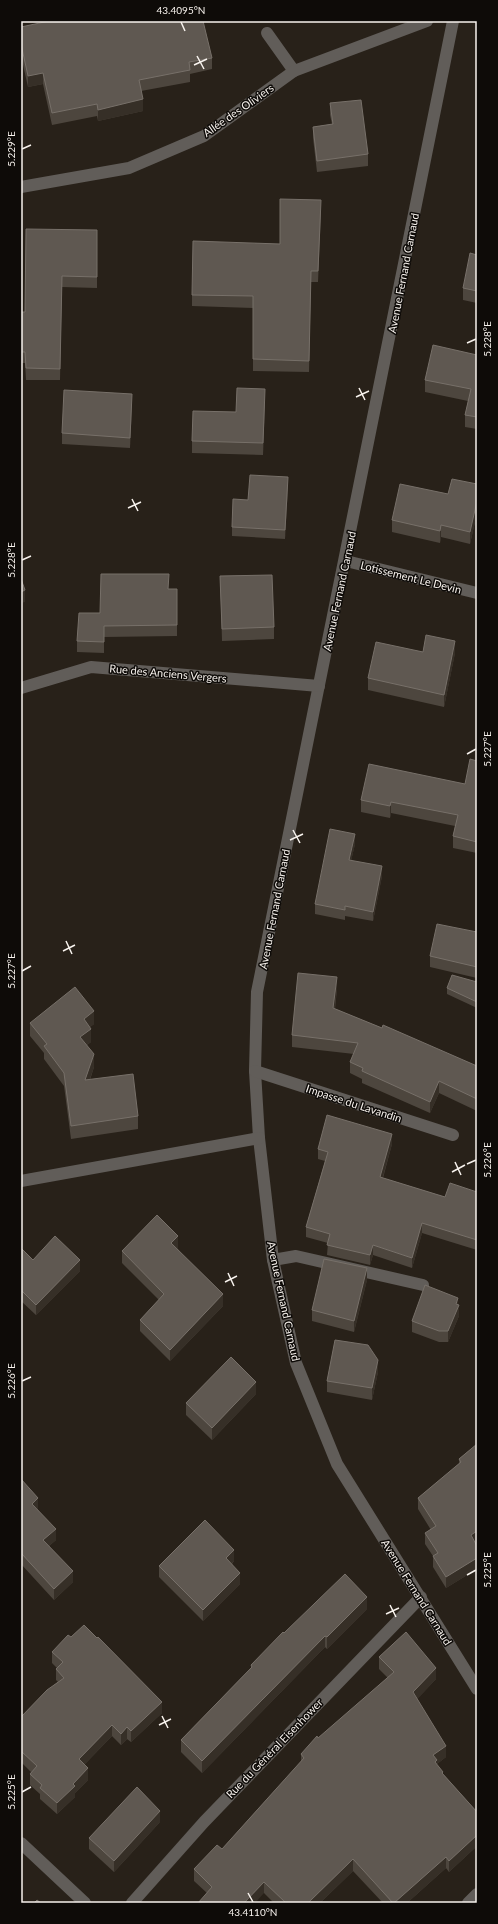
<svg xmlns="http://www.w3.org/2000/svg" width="498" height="1924" viewBox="0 0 498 1924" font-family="Lato,sans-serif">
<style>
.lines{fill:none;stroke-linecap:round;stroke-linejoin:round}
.street{stroke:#615d59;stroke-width:12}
.wall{fill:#4d463e}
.shaded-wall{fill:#362f27}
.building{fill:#5f5851;stroke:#777069}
.ticks{fill:none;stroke:#f7f2ed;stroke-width:1.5}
.labels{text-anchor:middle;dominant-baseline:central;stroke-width:3;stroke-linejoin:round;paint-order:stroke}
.street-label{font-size:11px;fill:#f7f2ed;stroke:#0e0b08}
.neatline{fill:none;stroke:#f7f2ed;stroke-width:1.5}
.ticks-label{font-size:10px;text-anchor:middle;fill:#f7f2ed}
</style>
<rect width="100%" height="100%" fill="#282119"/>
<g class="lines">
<!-- street -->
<g class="street">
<polyline points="453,21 257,992 255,1071 259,1138 273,1260 296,1363 337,1464 477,1689"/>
<polyline points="267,33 294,71"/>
<polyline points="21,187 129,168 204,136 294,71 427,21"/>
<polyline points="346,561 477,593"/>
<polyline points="21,688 91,667 319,686"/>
<polyline points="255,1071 453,1135"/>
<polyline points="21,1181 259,1138"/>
<polyline points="273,1260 296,1256 423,1285"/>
<polyline points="21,1843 85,1903"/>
<polyline points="132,1903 204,1822 421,1597"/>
<polyline points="468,1903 477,1894"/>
</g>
</g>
<!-- wall -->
<g class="wall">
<polygon points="21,27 212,58 212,69 190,74 190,82 141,91 143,111 98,121 97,116 52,125 43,84 28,87 21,56"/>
<polygon points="330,103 368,154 368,166 317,172 313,138 313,127 332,124 330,115"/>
<polygon points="321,212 318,282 311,282 309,372 253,371 253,308 192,306 192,295 280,244"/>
<polygon points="97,230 97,288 62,287 60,380 26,380 25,363 21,363 21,312 25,312"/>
<polygon points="477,255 477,303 463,300 463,288"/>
<polygon points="477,355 477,429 465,427 465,415 468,401 425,392 425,380"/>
<polygon points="265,401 263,455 192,453 192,441 236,412"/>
<polygon points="132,405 130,448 62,444 62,433"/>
<polygon points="477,484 477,513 470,544 441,537 440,543 392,532 392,520 448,494"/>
<polygon points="288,487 285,539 232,536 232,527 248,500"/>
<polygon points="220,576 274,627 274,639 222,641"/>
<polygon points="168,589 177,589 177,636 104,637 104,653 77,652 77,641 100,613"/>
<polygon points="423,652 455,653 444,707 368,690 368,678"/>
<polygon points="477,761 477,853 453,848 453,836 455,826 391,813 390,818 361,812 361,800 465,784"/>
<polygon points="355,844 351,861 382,876 373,921 345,916 345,920 315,914 315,904"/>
<polygon points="477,932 477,978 430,967 430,956"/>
<polygon points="477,982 477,1008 447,994 447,988"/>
<polygon points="337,989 335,1009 477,1066 477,1111 439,1093 430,1113 362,1083 362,1079 350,1073 350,1062 354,1054 292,1047 292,1035"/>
<polygon points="30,1023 94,1024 90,1027 91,1042 87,1045 94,1067 90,1080 138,1116 138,1129 71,1139 64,1086 44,1059 44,1053 30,1036"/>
<polygon points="392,1144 383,1178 445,1197 477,1192 477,1250 422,1233 412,1268 373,1255 370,1265 327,1255 328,1243 306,1237 306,1227 325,1161 318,1159 318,1149"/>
<polygon points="178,1247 177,1248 223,1306 170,1361 140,1331 140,1320 159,1300 122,1263 122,1251"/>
<polygon points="21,1248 33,1260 80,1271 36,1315 21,1301"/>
<polygon points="367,1280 354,1332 312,1321 312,1310"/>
<polygon points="458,1305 459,1316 448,1342 439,1342 412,1332 412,1321"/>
<polygon points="378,1372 372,1400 327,1392 327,1381"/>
<polygon points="256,1394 212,1440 186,1415 186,1403"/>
<polygon points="477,1444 477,1543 476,1544 477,1546 477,1569 446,1588 433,1567 433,1556 425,1544 425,1533 431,1530 418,1509 418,1498 459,1464 459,1459"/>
<polygon points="21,1479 38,1509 38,1510 56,1540 49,1546 73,1582 54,1600 21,1564"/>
<polygon points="234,1561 232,1564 240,1584 203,1621 159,1577 159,1566"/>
<polygon points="367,1609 327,1649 325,1647 202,1773 181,1752 181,1740 251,1668 251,1665 284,1633"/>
<polygon points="71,1637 162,1713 131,1742 127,1739 121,1745 112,1736 84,1765 88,1780 75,1793 75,1797 57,1814 40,1799 40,1794 30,1785 30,1774 31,1772 21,1762 21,1717 58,1682 56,1680 56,1669 57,1668 52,1663 52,1652"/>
<polygon points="379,1657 436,1679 417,1699 446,1757 437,1764 437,1765 443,1774 477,1812 477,1846 449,1872 446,1868 407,1903 383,1903 353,1871 320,1903 274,1903 264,1893 207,1893 194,1881 194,1869 222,1849 301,1762 301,1754 388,1678 379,1669"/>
<polygon points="160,1822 114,1872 89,1849 89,1838"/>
</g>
<!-- shaded-wall -->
<g class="shaded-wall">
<polygon points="43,73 43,84 28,87 28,76"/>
<polygon points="143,99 143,111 98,121 98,110"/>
<polygon points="265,389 265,401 263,455 263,443"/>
<polygon points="132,394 132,405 130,448 130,438"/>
<polygon points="288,477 288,487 285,539 285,530"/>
<polygon points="477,501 477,513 470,544 470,532"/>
<polygon points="441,525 441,537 440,543 440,531"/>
<polygon points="25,590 25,602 21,603 21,592"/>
<polygon points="455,641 455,653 444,707 444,695"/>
<polygon points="391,802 391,813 390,818 390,806"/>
<polygon points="355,834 355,844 349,870 349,860"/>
<polygon points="382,866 382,876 373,921 373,912"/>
<polygon points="337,977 337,989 333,1020 333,1008"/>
<polygon points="94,1011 94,1024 84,1032 84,1019"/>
<polygon points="91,1029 91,1042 80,1050 80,1037"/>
<polygon points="94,1054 94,1067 85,1093 85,1080"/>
<polygon points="439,1081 439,1093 430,1113 430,1102"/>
<polygon points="392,1134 392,1144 380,1187 380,1177"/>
<polygon points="422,1223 422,1233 412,1268 412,1258"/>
<polygon points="178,1236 178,1247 171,1254 171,1243"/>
<polygon points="373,1245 373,1255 370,1265 370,1255"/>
<polygon points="80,1260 80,1271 36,1315 36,1305"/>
<polygon points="367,1268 367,1280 354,1332 354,1321"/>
<polygon points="223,1294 223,1306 170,1361 170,1350"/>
<polygon points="458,1298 459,1316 448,1342 448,1331"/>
<polygon points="378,1360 378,1372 372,1400 372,1388"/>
<polygon points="256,1382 256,1394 212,1440 212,1428"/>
<polygon points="38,1498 38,1509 32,1515 32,1504"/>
<polygon points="56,1529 56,1540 43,1551 43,1540"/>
<polygon points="477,1531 477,1543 471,1547 471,1535"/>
<polygon points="234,1550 234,1561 226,1569 226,1558"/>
<polygon points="477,1558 477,1569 446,1588 446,1577"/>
<polygon points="73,1571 73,1582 54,1600 54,1589"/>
<polygon points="240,1573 240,1584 203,1621 203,1610"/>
<polygon points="367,1597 367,1609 327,1649 327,1637"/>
<polygon points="325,1636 325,1647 202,1773 202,1761"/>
<polygon points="436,1668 436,1679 413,1704 413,1692"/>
<polygon points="162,1702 162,1713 131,1742 131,1731"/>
<polygon points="112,1725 112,1736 79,1770 79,1759"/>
<polygon points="127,1727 127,1739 121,1745 121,1734"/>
<polygon points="446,1746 446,1757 437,1764 437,1771 433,1755"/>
<polygon points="88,1768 88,1780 75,1793 75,1797 57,1814 57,1803 73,1784"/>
<polygon points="160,1811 160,1822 114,1872 114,1861"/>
<polygon points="477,1835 477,1846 449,1872 449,1861"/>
<polygon points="446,1857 446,1868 407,1903 394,1903"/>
<polygon points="353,1859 353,1871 320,1903 308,1903"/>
<polygon points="264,1882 264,1893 255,1903 244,1903"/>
</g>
<!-- building -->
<g class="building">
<polygon points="49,21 203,21 212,58 189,62 190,70 139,80 143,99 98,110 97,104 52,113 43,73 28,76 21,44 21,27"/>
<polygon points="361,100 368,154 317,161 313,127 333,124 330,103"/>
<polygon points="280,199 321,200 318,271 311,271 309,361 253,359 253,296 192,295 193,241 280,244"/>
<polygon points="26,229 97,230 97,277 62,276 60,369 26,368 25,352 21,352 21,312 25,312"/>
<polygon points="470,253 477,255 477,291 463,288"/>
<polygon points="433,345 477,355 477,417 465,415 471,389 425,380"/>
<polygon points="237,388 265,389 263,443 192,441 193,411 236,412"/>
<polygon points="64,390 132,394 130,438 62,433"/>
<polygon points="250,475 288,477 285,530 232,527 233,499 248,500"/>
<polygon points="452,479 477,484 477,501 470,532 441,525 440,531 392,520 400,484 448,494"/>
<polygon points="101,574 169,574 168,589 177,589 177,625 104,626 104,642 77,641 79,613 100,613"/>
<polygon points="272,575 274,627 222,629 220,576"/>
<polygon points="21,579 25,590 21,592"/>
<polygon points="426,635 455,641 444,695 368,678 376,642 423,652"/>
<polygon points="470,759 477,761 477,842 453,836 458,815 391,802 390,806 361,800 369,764 465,784"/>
<polygon points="330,829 355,834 349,860 382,866 373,912 345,906 345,910 315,904"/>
<polygon points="437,924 477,932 477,967 430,956"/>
<polygon points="298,973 337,977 333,1008 382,1028 383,1025 477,1066 477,1099 439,1081 430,1102 362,1071 363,1068 350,1062 358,1043 292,1035"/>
<polygon points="452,975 477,982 477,1002 447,988"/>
<polygon points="75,987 94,1011 84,1019 91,1029 80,1037 94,1054 85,1080 133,1074 138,1116 71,1126 64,1073 44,1046 47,1044 30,1023"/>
<polygon points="327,1115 392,1134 380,1177 445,1197 450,1183 477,1192 477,1240 422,1223 412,1258 373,1245 370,1255 327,1245 330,1234 306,1227 328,1152 318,1149"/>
<polygon points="157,1215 178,1236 171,1243 223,1294 170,1350 140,1320 164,1294 122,1251"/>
<polygon points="55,1236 80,1260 36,1305 21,1290 21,1248 33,1260"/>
<polygon points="324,1259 367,1268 354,1321 312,1310"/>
<polygon points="425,1285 458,1298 456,1304 459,1305 448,1331 439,1331 412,1321"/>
<polygon points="335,1340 368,1345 378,1360 372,1388 327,1381"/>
<polygon points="231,1357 256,1382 212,1428 186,1403"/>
<polygon points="477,1444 477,1531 471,1535 477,1546 477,1558 446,1577 433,1556 438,1553 425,1533 436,1526 418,1498 461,1462 459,1459"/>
<polygon points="21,1479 38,1498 32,1504 56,1529 43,1540 73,1571 54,1589 21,1553"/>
<polygon points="205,1520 234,1550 226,1558 240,1573 203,1610 159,1566"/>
<polygon points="345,1574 367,1597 327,1637 325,1636 202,1761 181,1740 252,1667 251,1665 283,1632 284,1633"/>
<polygon points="84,1625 97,1638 98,1637 162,1702 131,1731 127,1727 121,1734 112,1725 79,1759 88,1768 73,1784 75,1786 57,1803 40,1788 42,1785 30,1774 37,1766 21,1751 21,1717 47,1690 64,1678 56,1669 63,1662 52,1652 68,1635 71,1637"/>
<polygon points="406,1632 436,1668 413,1692 446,1746 433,1755 437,1760 435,1762 443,1772 442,1773 477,1812 477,1835 449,1861 446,1857 394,1903 393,1903 353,1859 308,1903 286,1903 264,1882 244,1903 198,1903 212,1887 194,1869 217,1845 222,1849 304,1758 301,1754 317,1736 318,1738 394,1672 379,1657"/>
<polygon points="137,1787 160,1811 114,1861 89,1838"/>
<polygon points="37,1900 41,1903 34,1903"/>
</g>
<!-- ticks -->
<path class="ticks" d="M181,22L185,31M197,56L204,69M194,65L207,59M22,149L31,145M467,343L476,339M359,388L365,400M356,397L369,391M132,499L138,511M128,508L141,502M22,560L31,556M467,754L476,749M293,830L300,843M290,840L303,834M66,941L72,954M63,951L75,945M22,971L31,966M455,1162L461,1175M467,1164L476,1160M452,1172L465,1165M228,1273L234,1286M225,1282L237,1276M22,1381L31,1377M467,1575L476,1570M390,1605L396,1617M386,1614L399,1608M162,1716L168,1728M159,1725L171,1719M22,1792L31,1787M248,1893L253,1902"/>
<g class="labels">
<!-- street labels -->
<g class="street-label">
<text transform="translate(238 110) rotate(-35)">Allée des Oliviers</text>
<text transform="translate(403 273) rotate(-79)">Avenue Fernand Carnaud</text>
<text transform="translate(411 577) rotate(14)">Lotissement Le Devin</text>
<text transform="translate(339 591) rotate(-78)">Avenue Fernand Carnaud</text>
<text transform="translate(168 673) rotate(5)">Rue des Anciens Vergers</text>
<text transform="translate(274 909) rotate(-79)">Avenue Fernand Carnaud</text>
<text transform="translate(354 1103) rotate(18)">Impasse du Lavandin</text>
<text transform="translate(284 1301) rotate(78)">Avenue Fernand Carnaud</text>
<text transform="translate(417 1592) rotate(58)">Avenue Fernand Carnaud</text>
<text transform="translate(274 1748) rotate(-46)">Rue du Général Eisenhower</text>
</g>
</g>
<!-- border -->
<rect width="498" height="1924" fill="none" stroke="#0e0b08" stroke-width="44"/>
<rect x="22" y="22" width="454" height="1880" class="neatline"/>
<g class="ticks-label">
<text x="181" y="14">43.4095°N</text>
<text transform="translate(11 149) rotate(-90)" y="4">5.229°E</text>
<text transform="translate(487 339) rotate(-90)" y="4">5.228°E</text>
<text transform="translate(11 560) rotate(-90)" y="4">5.228°E</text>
<text transform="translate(487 749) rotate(-90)" y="4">5.227°E</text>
<text transform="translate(11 971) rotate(-90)" y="4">5.227°E</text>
<text transform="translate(487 1160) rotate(-90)" y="4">5.226°E</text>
<text transform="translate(11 1381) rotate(-90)" y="4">5.226°E</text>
<text transform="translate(487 1570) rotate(-90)" y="4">5.225°E</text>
<text transform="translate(11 1792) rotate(-90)" y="4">5.225°E</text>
<text x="253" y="1916">43.4110°N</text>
</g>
</svg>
